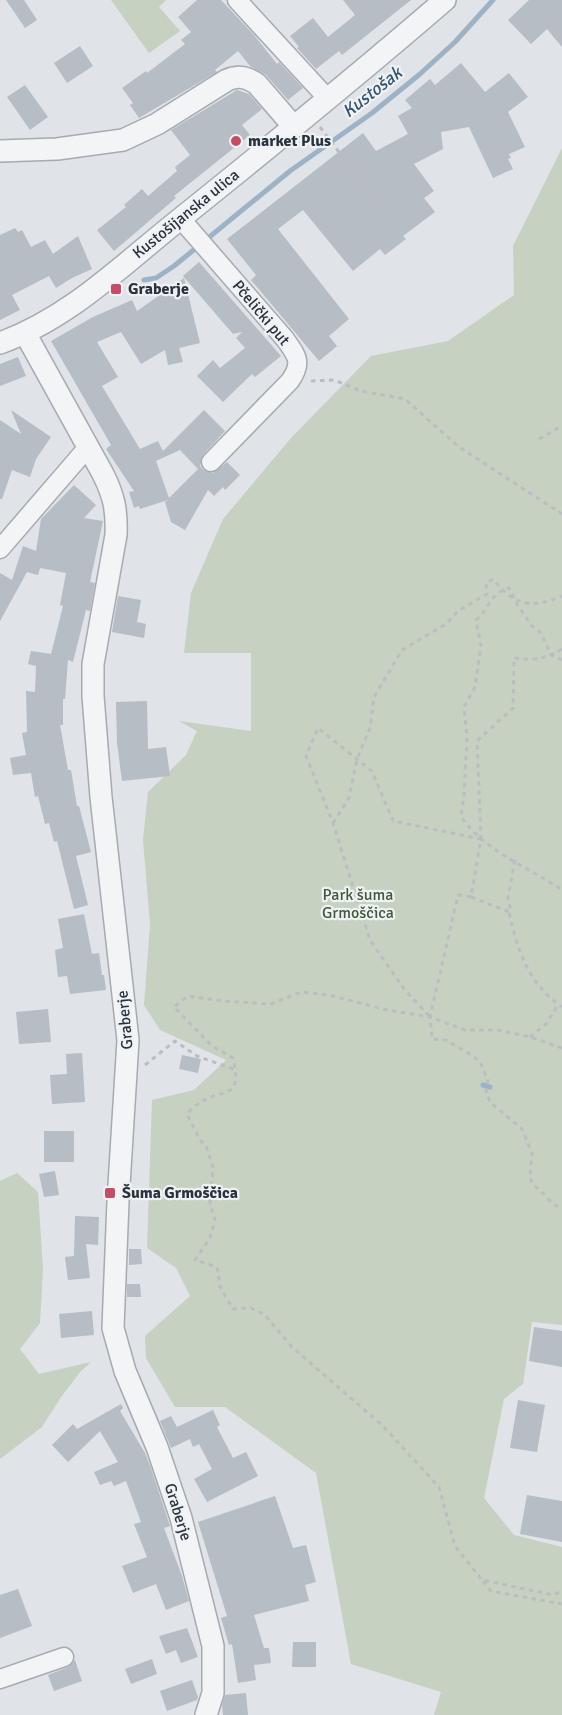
<svg xmlns="http://www.w3.org/2000/svg" width="562" height="1715" viewBox="0 0 562 1715" font-family="Signika,sans-serif">
<style>
.green{fill:#c6d1c1}
.lines{fill:none;stroke-linecap:round;stroke-linejoin:round}
.stream{stroke:#9db3c5;stroke-width:5}
.building{fill:#b7bdc4;fill-rule:evenodd}
.minor-casing{stroke:#a6aab1;stroke-width:21}
.tertiary-casing{stroke:#a6aab1;stroke-width:24}
.path{stroke:#babec2;stroke-width:3;stroke-dasharray:4.5 4.5;stroke-linecap:butt}
.minor{stroke:#f2f4f6;stroke-width:18}
.tertiary{stroke:#f2f4f6;stroke-width:21}
.poi-dot{fill:#c34e67;stroke:#eff2f5;stroke-width:2}
.labels{text-anchor:middle;dominant-baseline:central;stroke-width:4.5;stroke-linejoin:round;paint-order:stroke}
.poi-label{font-size:16px;font-weight:bold;fill:#2a323d;stroke:#eff2f5;text-anchor:start}
.street-label{font-size:16px;fill:#2a323d;stroke:#eff2f5}
.park-label{font-size:16px;fill:#405838;stroke:#eff2f5}
.water-label{font-size:18px;font-style:italic;fill:#37536e;stroke:#eff2f5}
</style>
<rect width="100%" height="100%" fill="#e0e3e8"/>
<!-- green -->
<g class="green">
<polygon points="111,0 166,0 159,7 180,31 149,53"/>
<polygon points="562,148 562,1325 532,1322 523,1384 504,1399 484,1498 514,1535 562,1547 562,1715 434,1715 441,1692 351,1664 316,1473 225,1407 175,1407 146,1358 145,1336 190,1296 176,1268 147,1248 152,1100 194,1090 226,1060 160,1030 144,1005 150,925 143,840 148,792 186,755 197,731 179,721 251,731 251,653 184,653 191,593 223,519 291,438 371,356 448,341 514,295 513,246"/>
<polygon points="17,1173 38,1192 43,1269 40,1323 20,1349 39,1374 91,1362 81,1371 61,1397 42,1427 0,1459 0,1181"/>
</g>
<g class="lines">
<!-- stream -->
<g class="stream">
<polyline points="144,280 156,278 174,266 290,171 372,113 420,74 455,42 493,0"/>
<polyline points="483,1085 490,1087"/>
</g>
</g>
<!-- building -->
<g class="building">
<polygon points="6,0 24,0 37,20 25,28"/>
<polygon points="197,0 221,0 254,35 277,64 279,62 303,88 288,100 266,75 250,66 238,51 215,70 217,72 139,118 130,105 133,103 122,88 146,71 147,73 185,44 181,40 191,32 178,17"/>
<polygon points="343,0 411,0 342,55 339,51 316,69 297,48 299,47 290,36 313,18 328,37 355,15"/>
<polygon points="529,0 562,0 562,47 547,29 531,44 508,20"/>
<polygon points="80,46 93,66 67,83 54,63"/>
<polygon points="461,63 485,92 509,73 528,97 508,112 525,147 509,154 511,158 508,159 513,169 493,178 469,127 441,132 443,149 414,164 434,191 424,198 435,212 403,236 406,239 385,255 380,249 353,271 303,210 278,229 349,319 329,336 337,346 319,361 251,280 256,275 227,239 363,133 376,151 408,134 398,116 412,108 405,100 430,79 435,85"/>
<polygon points="25,85 48,117 30,130 7,97"/>
<polygon points="237,90 249,94 262,109 242,125 250,135 174,196 176,198 114,251 97,230 126,207 124,205 142,189 148,196 177,171 175,167 190,155 171,130"/>
<polygon points="15,228 18,232 22,230 31,247 45,240 53,254 78,236 92,269 72,278 56,288 49,276 12,295 20,310 0,320 0,235"/>
<polygon points="199,262 281,356 255,377 252,374 223,402 197,376 213,360 220,368 245,348 236,338 242,332 233,334 183,276"/>
<path d="M184,278L200,343L179,348L183,362L168,365L165,350L141,364L121,332L97,342L118,377L102,386L140,449L158,441L163,451L204,410L225,431L203,455L200,466L204,470L213,473L227,462L240,475L225,490L223,487L214,496L208,490L185,530L171,522L165,502L168,500L140,509L139,506L134,508L129,492L134,491L106,449L111,445L51,341L93,317L132,300L137,311ZM180,450L198,469L169,498L156,461Z"/>
<polygon points="18,357 26,376 0,386 0,364"/>
<polygon points="11,410 51,437 36,459 30,477 12,470 2,499 0,499 0,420 21,434"/>
<polygon points="74,485 96,505 84,518 103,521 90,582 95,583 90,611 86,610 73,662 68,660 65,699 63,699 63,725 60,725 68,770 71,770 77,806 79,806 91,852 76,856 88,905 74,909 57,841 54,842 49,823 45,824 38,796 35,797 31,773 13,775 10,758 26,755 22,733 27,732 26,691 35,692 36,666 28,664 31,651 51,654 63,606 60,605 66,573 40,568 38,575 27,572 0,621 0,573 12,580 23,546 36,551 41,519"/>
<polygon points="118,596 141,600 137,622 146,624 144,638 112,632"/>
<polygon points="147,701 148,749 166,747 170,776 122,781 117,743 116,702"/>
<polygon points="84,914 92,954 99,953 102,975 104,975 106,990 70,994 67,976 58,977 55,950 63,948 58,919"/>
<polygon points="48,1009 51,1042 19,1044 16,1012"/>
<polygon points="82,1053 85,1102 52,1104 50,1075 67,1074 66,1054"/>
<polygon points="182,1055 201,1059 198,1073 179,1069"/>
<rect x="44" y="1131" width="30" height="31"/>
<polygon points="55,1171 59,1195 44,1197 39,1174"/>
<polygon points="75,1216 99,1217 98,1245 86,1244 90,1278 68,1280 65,1257 74,1256"/>
<polygon points="129,1249 141,1249 142,1264 129,1265"/>
<polygon points="127,1284 140,1284 141,1297 127,1297"/>
<polygon points="92,1311 94,1335 61,1338 59,1314"/>
<polygon points="534,1327 562,1331 562,1367 529,1361"/>
<polygon points="518,1400 545,1405 537,1452 510,1448"/>
<polygon points="121,1404 123,1408 120,1411 145,1453 151,1468 170,1526 164,1528 182,1576 189,1601 166,1610 156,1584 133,1593 122,1566 147,1557 134,1524 141,1522 126,1481 114,1486 111,1481 100,1485 94,1472 118,1462 100,1431 68,1462 52,1445 73,1424 77,1429"/>
<polygon points="213,1410 220,1425 217,1427 233,1458 246,1452 258,1476 207,1502 194,1479 212,1469 199,1444 193,1447 190,1439 171,1448 160,1421 171,1416 177,1427"/>
<polygon points="527,1495 562,1501 562,1542 520,1534"/>
<polygon points="275,1496 293,1548 306,1545 316,1582 305,1585 309,1601 254,1615 264,1648 269,1648 271,1663 254,1665 256,1680 238,1683 232,1644 229,1645 221,1618 227,1616 198,1522"/>
<polygon points="18,1589 32,1626 0,1638 0,1595"/>
<polygon points="187,1628 198,1657 181,1663 176,1650 166,1654 159,1636"/>
<polygon points="293,1642 316,1642 316,1667 292,1667"/>
<polygon points="152,1659 157,1674 131,1684 125,1669"/>
<polygon points="75,1660 82,1681 54,1691 48,1675 68,1667"/>
<polygon points="192,1680 198,1697 197,1700 167,1711 160,1691"/>
<polygon points="246,1693 248,1715 223,1715 222,1705 225,1695"/>
</g>
<g class="lines">
<defs>
<g id="minor">
<polyline points="237,0 328,99"/>
<path d="M180,218L285,339C297,356 303,362 290,381L211,462"/>
<polyline points="0,549 88,447"/>
<polyline points="0,1679 64,1657"/>
</g>
<g id="tertiary">
<path d="M0,151L57,149L123,140L157,124L227,80C238,75 247,77 257,84L294,127"/>
<path d="M25,333L103,474C114,496 117,510 116,535L93,664V696L101,797L128,1040L118,1201L113,1328L125,1371L157,1447L181,1518L213,1646V1693L206,1715"/>
<path d="M0,343C68,319 120,267 175,223C266,150 357,76 445,0"/>
</g>
</defs>
<!-- minor casing -->
<use href="#minor" class="minor-casing"/>
<!-- tertiary casing -->
<use href="#tertiary" class="tertiary-casing"/>
<!-- path -->
<g class="path">
<polyline points="320,127 376,201"/>
<polyline points="311,381 334,380 361,391 405,399 459,447 562,514"/>
<polyline points="539,439 558,428 562,430"/>
<path d="M562,649C544,659 535,661 514,658L513,708L477,741L481,839L471,897L458,895L430,1017L432,1039L446,1040L473,1056L480,1062L488,1080L486,1091L490,1102L522,1129L532,1153L530,1178L533,1185L540,1190L553,1204L562,1208"/>
<path d="M562,660L551,655L541,633L532,626L517,604L509,588C491,592 489,609 476,620L481,646L475,687L464,707L467,737L464,796L461,816C482,850 530,868 562,890"/>
<path d="M333,823L349,798L357,759L370,728L374,697L402,650L446,624L458,611L487,594L486,583L493,579C514,606 531,609 562,596"/>
<path d="M515,860L508,898L510,906L509,912C518,952 528,983 562,1007"/>
<polyline points="471,897 509,912"/>
<polyline points="429,1016 404,989 370,940 333,823 306,756 318,728 372,771 393,821 481,839"/>
<polyline points="530,1037 547,1023 558,1004"/>
<path d="M562,1048L530,1037L498,1030H465L430,1017L387,1010L329,995L301,992L271,1004L223,1001L188,996L174,1007L212,1046L233,1058C243,1103 223,1086 198,1104C194,1106 190,1111 187,1114L200,1140L206,1146L213,1167L210,1203L215,1220L210,1238L195,1260L217,1267L220,1287L233,1309L251,1308L264,1314L292,1347L383,1426L439,1487L455,1546L482,1580L554,1595L562,1590"/>
<polyline points="145,1065 175,1041 197,1056 236,1070"/>
<polyline points="483,1581 491,1591 562,1604"/>
</g>
<!-- minor -->
<use href="#minor" class="minor"/>
<!-- tertiary -->
<use href="#tertiary" class="tertiary"/>
</g>
<!-- markers -->
<g class="poi-dot">
<circle cx="236" cy="141" r="6"/>
<rect x="110" y="283" width="12" height="12" rx="3"/>
<rect x="104" y="1187" width="12" height="12" rx="3"/>
</g>
<g class="labels">
<!-- poi labels -->
<g class="poi-label">
<text x="248" y="141">market Plus</text>
<text x="128" y="289">Graberje</text>
<text x="122" y="1193">Šuma Grmoščica</text>
</g>
<!-- street labels -->
<g class="street-label">
<text transform="translate(186 214) rotate(-39)">Kustošijanska ulica</text>
<text transform="translate(261 313) rotate(50)">Pčelički put</text>
<text transform="translate(125 1020) rotate(-95)">Graberje</text>
<text transform="translate(178 1512) rotate(73)">Graberje</text>
</g>
<!-- park labels -->
<g class="park-label">
<text x="358" y="895">Park šuma<tspan x="358" dy="18">Grmoščica</tspan></text>
</g>
<!-- water labels -->
<g class="water-label">
<text transform="translate(372 92) rotate(-38)">Kustošak</text>
</g>
</g>
</svg>
